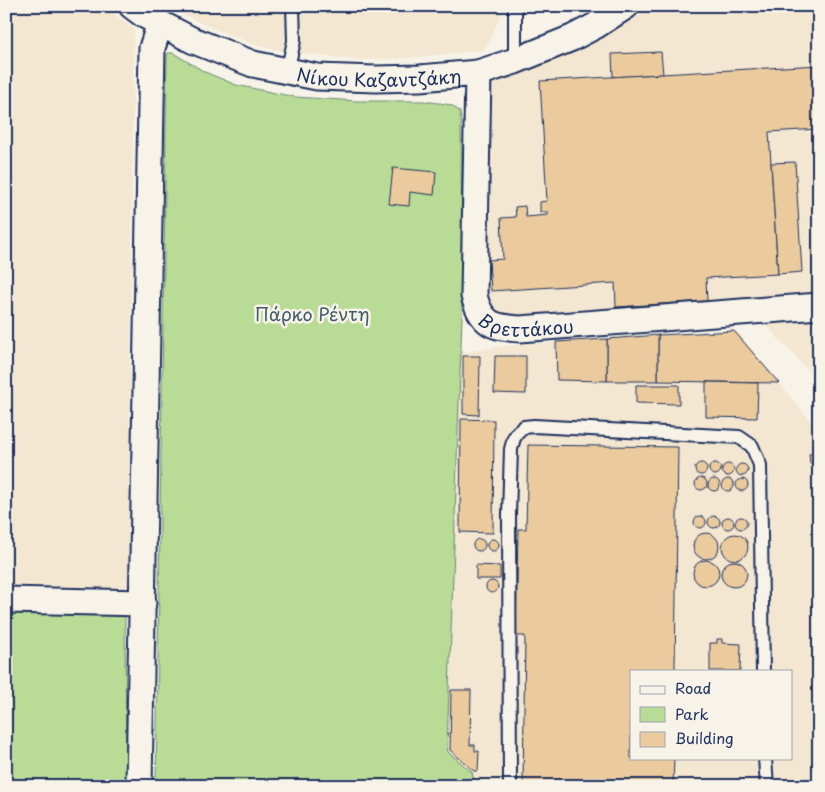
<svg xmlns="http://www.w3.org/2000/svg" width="825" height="792" viewBox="0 0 825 792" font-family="'Playpen Sans',sans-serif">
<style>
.built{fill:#f3e7d2;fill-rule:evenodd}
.green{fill:#b8db95;stroke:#6a857a}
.building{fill:#ebcb9d;stroke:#1b2f5e}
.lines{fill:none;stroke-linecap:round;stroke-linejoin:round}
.lane-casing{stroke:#1b2f5e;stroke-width:16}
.street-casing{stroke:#1b2f5e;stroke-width:29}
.lane{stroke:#f7f3e8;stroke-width:12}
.street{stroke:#f7f3e8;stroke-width:25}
.labels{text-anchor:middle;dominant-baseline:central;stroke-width:5;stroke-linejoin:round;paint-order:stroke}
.street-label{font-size:18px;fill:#1b2f5e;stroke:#f7f3e8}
.park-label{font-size:18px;fill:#425a6c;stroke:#f7f3e8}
</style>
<rect width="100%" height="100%" fill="#f7f3e8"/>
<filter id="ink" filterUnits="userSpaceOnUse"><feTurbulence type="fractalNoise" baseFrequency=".02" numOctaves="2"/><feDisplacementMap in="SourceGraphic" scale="10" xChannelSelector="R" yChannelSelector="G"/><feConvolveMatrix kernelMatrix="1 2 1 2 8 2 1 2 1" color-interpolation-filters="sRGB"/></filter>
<g filter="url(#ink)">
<!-- built -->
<g class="built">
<polygon points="6,6 104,6 134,29 128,591 6,590"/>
<polygon points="165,6 505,6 488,44 482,50 411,58 360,60 286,52 255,45 205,25"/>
<polygon points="552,6 599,6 584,13 572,13"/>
<polygon points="654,6 819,6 819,383 758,316 497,319 482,288 488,82 516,73 577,50 601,38"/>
<path d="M731,331L737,332L819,431V786H475L472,772L448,752L447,747L461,353L502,346ZM631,671H791V758H631Z"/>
</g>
<!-- green -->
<g class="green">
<polygon points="168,53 173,53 205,72 236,85 295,97 357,101 423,101 446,104 453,106 460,112 461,120 462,317 447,747 448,752 472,772 475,786 156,786 167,55"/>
<polygon points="6,609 125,610 126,786 6,786"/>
</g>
<!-- building -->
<g class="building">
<polygon points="661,52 663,74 613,77 612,54"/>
<polygon points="819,65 819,129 769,132 778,274 706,278 707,301 616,307 615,283 491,291 489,260 503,259 501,218 516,217 515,207 525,206 526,217 548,215 548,212 540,212 540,202 547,201 540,81"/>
<polygon points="795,162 802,272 778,274 771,163"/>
<polygon points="393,168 436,172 434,195 410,192 409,206 389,204"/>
<polygon points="734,331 779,383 658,381 658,335"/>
<polygon points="658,335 658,381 607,381 607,339"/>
<polygon points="607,339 607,381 557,380 556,342"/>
<polygon points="463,356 480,356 479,415 463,414"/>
<polygon points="495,356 526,356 526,394 494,393"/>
<polygon points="706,382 758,383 757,418 706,417"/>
<polygon points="636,385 679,385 679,404 636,403"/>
<polygon points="461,419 494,420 493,533 460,532"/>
<polygon points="528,445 678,447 675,671 631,671 631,758 674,758 673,786 523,786 525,636 516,636 518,529 526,529"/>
<polygon points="809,454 819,454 819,463 810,464"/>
<circle cx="701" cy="469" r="6"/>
<circle cx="715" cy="469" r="6"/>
<circle cx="742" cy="470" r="6"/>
<circle cx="728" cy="470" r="6"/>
<circle cx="701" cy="484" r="6"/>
<circle cx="714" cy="485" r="6"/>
<circle cx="728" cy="485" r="6"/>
<circle cx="742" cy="485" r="6"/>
<circle cx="700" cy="522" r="6"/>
<circle cx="714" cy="522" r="6"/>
<circle cx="741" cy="523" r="6"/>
<circle cx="728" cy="523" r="6"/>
<circle cx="706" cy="546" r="13"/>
<circle cx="735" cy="547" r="13"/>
<circle cx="493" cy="545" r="6"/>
<circle cx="479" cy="545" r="6"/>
<circle cx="706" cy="573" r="13"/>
<circle cx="734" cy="574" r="13"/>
<polygon points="476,565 500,566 500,579 476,579"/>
<circle cx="492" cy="587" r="6"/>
<polygon points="717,639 722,639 722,643 741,644 740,671 710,671 710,643 717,643"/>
<polygon points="819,659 819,756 818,756"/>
<polygon points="451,690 471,690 470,745 475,745 475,751 479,751 478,771 474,771 450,750"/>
</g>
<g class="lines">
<defs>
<g id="lane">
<polyline points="515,61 515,6"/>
<polyline points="287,72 294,41 293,6"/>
<polyline points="765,758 767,786"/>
<polyline points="510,786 509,515 511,449 514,438 518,432 524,427 534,426 739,437 752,446 760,465 763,671"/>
</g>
<g id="street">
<path id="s1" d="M132,6L144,15L192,40L253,64L317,77L376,79L420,78L478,73L515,61L572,38L595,26L626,6"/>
<path id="s2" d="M478,73L474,296C482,325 493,327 520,329L819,306"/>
<polyline points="6,600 143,603"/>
<polyline points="139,786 152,48 160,23"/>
</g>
</defs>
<!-- lane casing -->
<use href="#lane" class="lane-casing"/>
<!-- street casing -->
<use href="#street" class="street-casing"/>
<!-- lane -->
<use href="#lane" class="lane"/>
<!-- street -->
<use href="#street" class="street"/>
</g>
</g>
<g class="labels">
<!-- street labels -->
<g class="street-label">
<text stroke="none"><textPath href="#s1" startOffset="262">Νίκου Καζαντζάκη</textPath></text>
<text stroke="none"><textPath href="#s2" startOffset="292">Βρεττάκου</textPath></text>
</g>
<!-- park labels -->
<g class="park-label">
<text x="312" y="313">Πάρκο Ρέντη</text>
</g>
</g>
<!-- margin -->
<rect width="825" height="792" fill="none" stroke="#f7f3e8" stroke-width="25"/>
<rect x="12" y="12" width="800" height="767" fill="none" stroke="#1b2f5e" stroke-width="2" filter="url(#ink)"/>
<!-- legend -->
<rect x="630" y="670" width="162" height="90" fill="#f7f3e8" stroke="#9fa5b1"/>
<rect x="640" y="686" width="25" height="8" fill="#f7f3e8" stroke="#9fa5b1"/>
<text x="675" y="694" font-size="15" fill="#1b2f5e">Road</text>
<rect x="640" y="707" width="25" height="15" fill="#b8db95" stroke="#9fa5b1"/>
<text x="675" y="720" font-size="15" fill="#1b2f5e">Park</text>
<rect x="640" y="732" width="25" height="15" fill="#ebcb9d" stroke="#9fa5b1"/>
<text x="675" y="744" font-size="15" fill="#1b2f5e">Building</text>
</svg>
